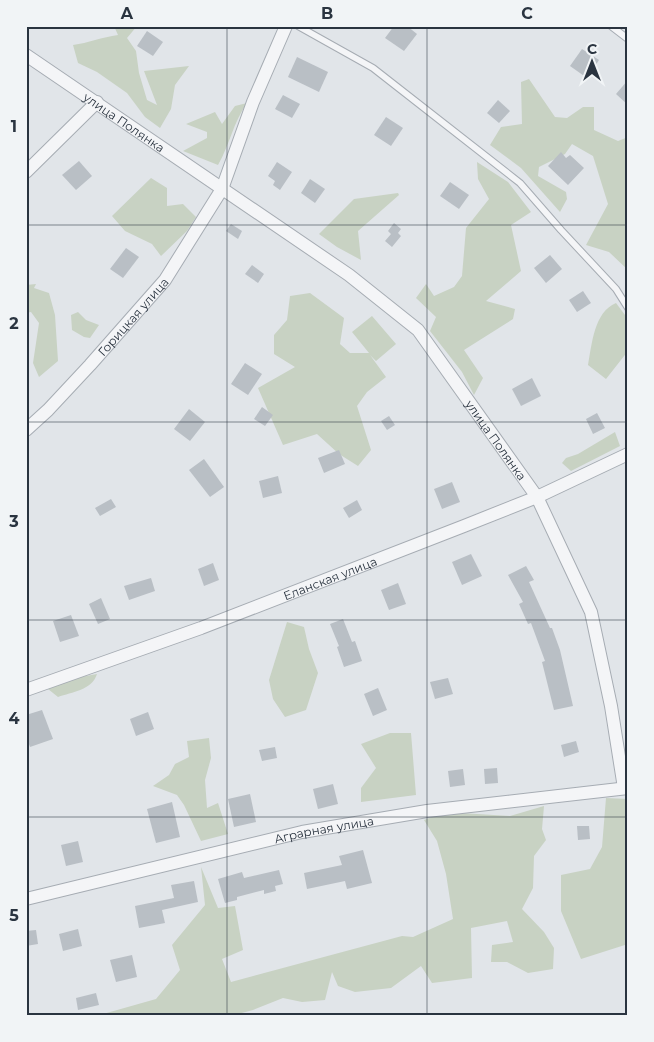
<svg xmlns="http://www.w3.org/2000/svg" width="654" height="1042" viewBox="0 0 654 1042" font-family="Montserrat,sans-serif">
<style>
.green{fill:#c8d2c3}
.building{fill:#b9bfc5}
.lines{fill:none;stroke-linecap:round;stroke-linejoin:round}
.service-casing{stroke:#a6acb3;stroke-width:8}
.minor-casing{stroke:#a6acb3;stroke-width:14}
.service{stroke:#f4f5f7;stroke-width:6}
.minor{stroke:#f4f5f7;stroke-width:12}
.grid{fill:none;stroke:#2a3440;stroke-width:1;stroke-opacity:0.55}
.labels{text-anchor:middle;dominant-baseline:central;stroke-width:4;stroke-linejoin:round;paint-order:stroke}
.street-label{font-size:12px;fill:#2a3440;stroke:#f1f4f6}
.neatline{fill:none;stroke:#2a3440;stroke-width:2}
.grid-label{font-size:16px;text-anchor:middle;font-weight:bold;fill:#2a3440}
</style>
<rect width="100%" height="100%" fill="#e1e5e9"/>
<!-- green -->
<g class="green">
<path d="M114,26H137L127,38L136,51L139,73L147,100L157,105L144,71L189,66L175,85L171,109L160,128L145,117L127,93L97,72L78,63L73,45C88,43 102,37 118,35Z"/>
<polygon points="529,79 555,117 567,118 583,107 594,107 594,130 618,141 628,137 628,270 609,252 586,245 608,204 593,156 572,144 565,154 539,167 538,176 566,192 567,199 560,212 521,168 490,145 501,127 522,124 521,82"/>
<path d="M247,103C233,123 230,144 218,165L183,151L207,138V132L186,124L215,112L222,124L235,106Z"/>
<polygon points="477,162 508,182 531,212 511,225 521,271 486,301 515,309 513,319 464,350 483,378 474,395 462,372 430,331 436,317 416,298 426,284 434,296 454,287 462,276 466,228 489,199 478,179"/>
<polygon points="151,178 167,188 167,206 183,204 196,217 187,231 161,256 152,244 125,231 112,216"/>
<polygon points="398,193 399,195 358,231 361,260 337,247 319,234 354,199"/>
<polygon points="36,284 34,288 49,293 55,315 58,361 39,377 33,363 39,323 31,312 26,313 26,285"/>
<polygon points="310,293 344,318 340,344 350,353 369,353 352,332 372,316 396,344 376,361 370,355 386,377 367,392 357,406 371,450 358,466 339,454 317,434 283,445 258,388 295,367 274,354 274,335 287,320 290,296"/>
<path d="M616,303L628,319V351L606,379L588,365C592,344 594,312 616,303Z"/>
<polygon points="78,312 86,320 99,325 90,338 84,337 72,330 71,315"/>
<polygon points="615,432 620,446 571,471 562,463 566,458 578,454"/>
<polygon points="287,622 304,627 309,649 318,673 306,710 285,717 273,699 269,680"/>
<path d="M97,674C92,690 72,692 58,697L48,689L69,679Z"/>
<polygon points="390,733 411,733 416,795 361,802 361,788 376,768 361,744"/>
<polygon points="209,738 211,758 205,780 207,808 218,803 228,834 201,841 184,805 177,795 153,786 169,775 175,764 189,757 187,741"/>
<polygon points="606,798 628,799 628,944 581,959 561,911 561,875 590,869 602,847"/>
<polygon points="544,806 542,829 546,840 534,856 533,888 522,909 544,932 554,948 553,969 528,973 507,962 491,962 492,945 513,942 507,921 471,928 472,978 432,983 421,966 391,988 355,992 338,986 332,972 325,1000 302,1002 283,998 253,1010 238,1014 96,1016 156,999 180,970 172,945 205,905 201,867 218,908 235,906 243,950 222,959 231,982 402,936 413,937 453,919 446,874 437,841 424,820 444,812 510,816"/>
</g>
<!-- building -->
<g class="building">
<polygon points="394,26 407,26 417,34 404,51 385,38"/>
<polygon points="147,31 163,42 153,56 137,46"/>
<polygon points="582,49 599,60 587,78 570,66"/>
<polygon points="297,57 328,72 319,92 288,77"/>
<polygon points="628,80 628,105 616,94"/>
<polygon points="283,95 300,104 292,118 275,109"/>
<polygon points="498,100 510,111 499,123 487,113"/>
<polygon points="386,117 403,128 391,146 374,135"/>
<polygon points="561,152 566,158 570,155 584,168 568,185 548,166"/>
<polygon points="79,161 92,176 76,190 62,175"/>
<polygon points="277,162 292,172 280,190 273,185 275,181 268,176"/>
<polygon points="310,179 325,189 315,203 301,193"/>
<polygon points="450,182 469,195 459,209 440,196"/>
<polygon points="394,223 401,229 398,233 401,236 392,247 385,241 391,234 388,231"/>
<polygon points="231,224 242,231 238,239 226,231"/>
<polygon points="126,248 139,257 123,278 110,269"/>
<polygon points="550,255 562,269 546,283 534,268"/>
<polygon points="252,265 264,274 258,283 245,274"/>
<polygon points="583,291 591,303 577,312 569,300"/>
<polygon points="245,363 262,374 248,395 231,384"/>
<polygon points="532,378 541,396 521,406 512,389"/>
<polygon points="262,407 273,415 265,426 254,419"/>
<polygon points="189,409 205,422 190,441 174,429"/>
<polygon points="597,413 605,428 593,434 586,419"/>
<polygon points="389,416 395,425 387,430 381,421"/>
<polygon points="339,450 345,464 324,473 318,458"/>
<polygon points="204,459 224,487 210,497 189,470"/>
<polygon points="278,476 282,493 263,498 259,481"/>
<polygon points="452,482 460,502 442,509 434,489"/>
<polygon points="111,499 116,507 100,516 95,508"/>
<polygon points="357,500 362,510 349,518 343,508"/>
<polygon points="471,554 482,576 462,585 452,562"/>
<polygon points="213,563 219,580 204,586 198,569"/>
<polygon points="526,566 534,580 529,582 550,628 552,628 560,650 573,706 554,710 542,662 545,661 531,623 528,624 519,604 523,602 508,575"/>
<polygon points="151,578 155,591 129,600 124,586"/>
<polygon points="398,583 406,604 389,610 381,590"/>
<polygon points="101,598 110,619 98,624 89,604"/>
<polygon points="71,615 79,636 60,642 53,621"/>
<polygon points="343,619 352,642 355,641 362,661 344,667 337,647 339,646 330,624"/>
<polygon points="448,678 453,694 435,699 430,682"/>
<polygon points="378,688 387,710 373,716 364,694"/>
<polygon points="42,710 53,739 30,747 26,736 26,715"/>
<polygon points="148,712 154,729 136,736 130,719"/>
<polygon points="576,741 579,752 564,757 561,745"/>
<polygon points="275,747 277,758 262,761 259,750"/>
<polygon points="497,768 498,783 485,784 484,769"/>
<polygon points="463,769 465,785 450,787 448,771"/>
<polygon points="333,784 338,804 318,809 313,789"/>
<polygon points="250,794 256,822 234,827 228,799"/>
<polygon points="172,802 180,837 156,843 147,809"/>
<polygon points="577,826 589,826 590,839 578,840"/>
<polygon points="78,841 83,862 66,866 61,845"/>
<polygon points="363,850 372,883 347,889 345,881 307,889 304,873 342,865 339,856"/>
<polygon points="279,870 283,884 275,886 276,891 264,894 264,890 237,897 237,900 225,903 218,879 242,872 244,878"/>
<polygon points="194,881 198,902 162,910 165,923 139,928 135,906 174,898 171,885"/>
<polygon points="78,929 82,946 63,951 59,934"/>
<polygon points="36,930 38,944 26,946 26,931"/>
<polygon points="132,955 137,977 116,982 110,960"/>
<polygon points="96,993 99,1005 78,1010 76,998"/>
</g>
<g class="lines">
<defs>
<g id="service">
<polyline points="298,26 373,68 520,183 561,230 616,289 628,308"/>
<polyline points="611,26 628,39"/>
</g>
<g id="minor">
<path id="s1" d="M26,55L349,275L418,330L537,497L591,612L611,706L624,788"/>
<polyline points="26,172 97,102"/>
<path id="s2" d="M26,430L48,410L90,365L165,280L222,189L253,102L286,26"/>
<path id="s3" d="M26,690L201,628L464,526L537,497L628,454"/>
<path id="s4" d="M26,899L302,832L427,811L628,788"/>
</g>
</defs>
<!-- service casing -->
<use href="#service" class="service-casing"/>
<!-- minor casing -->
<use href="#minor" class="minor-casing"/>
<!-- service -->
<use href="#service" class="service"/>
<!-- minor -->
<use href="#minor" class="minor"/>
</g>
<!-- grid -->
<path class="grid" d="M227,26V1016M427,26V1016M26,225H628M26,422H628M26,620H628M26,817H628"/>
<g class="labels">
<!-- street labels -->
<g class="street-label">
<text stroke="none"><textPath href="#s1" startOffset="119">улица Полянка</textPath></text>
<text stroke="none"><textPath href="#s2" startOffset="156">Горицкая улица</textPath></text>
<text stroke="none"><textPath href="#s1" startOffset="614">улица Полянка</textPath></text>
<text stroke="none"><textPath href="#s3" startOffset="324">Еланская улица</textPath></text>
<text stroke="none"><textPath href="#s4" startOffset="306">Аграрная улица</textPath></text>
</g>
</g>
<!-- border -->
<rect width="654" height="1042" fill="none" stroke="#f1f4f6" stroke-width="55"/>
<!-- north arrow -->
<g transform="translate(592 62)" stroke="#f1f4f6" stroke-width="4" paint-order="stroke">
<path d="M0-4L9 19L0 12L-9 19Z" fill="#2a3440"/>
<text y="-8" font-size="14" font-weight="bold" text-anchor="middle" fill="#2a3440">С</text>
</g>
<rect x="28" y="28" width="598" height="986" class="neatline"/>
<g class="grid-label">
<text x="127" y="19">A</text>
<text x="327" y="19">B</text>
<text x="527" y="19">C</text>
<text x="14" y="132">1</text>
<text x="14" y="329">2</text>
<text x="14" y="527">3</text>
<text x="14" y="724">4</text>
<text x="14" y="921">5</text>
</g>
</svg>
